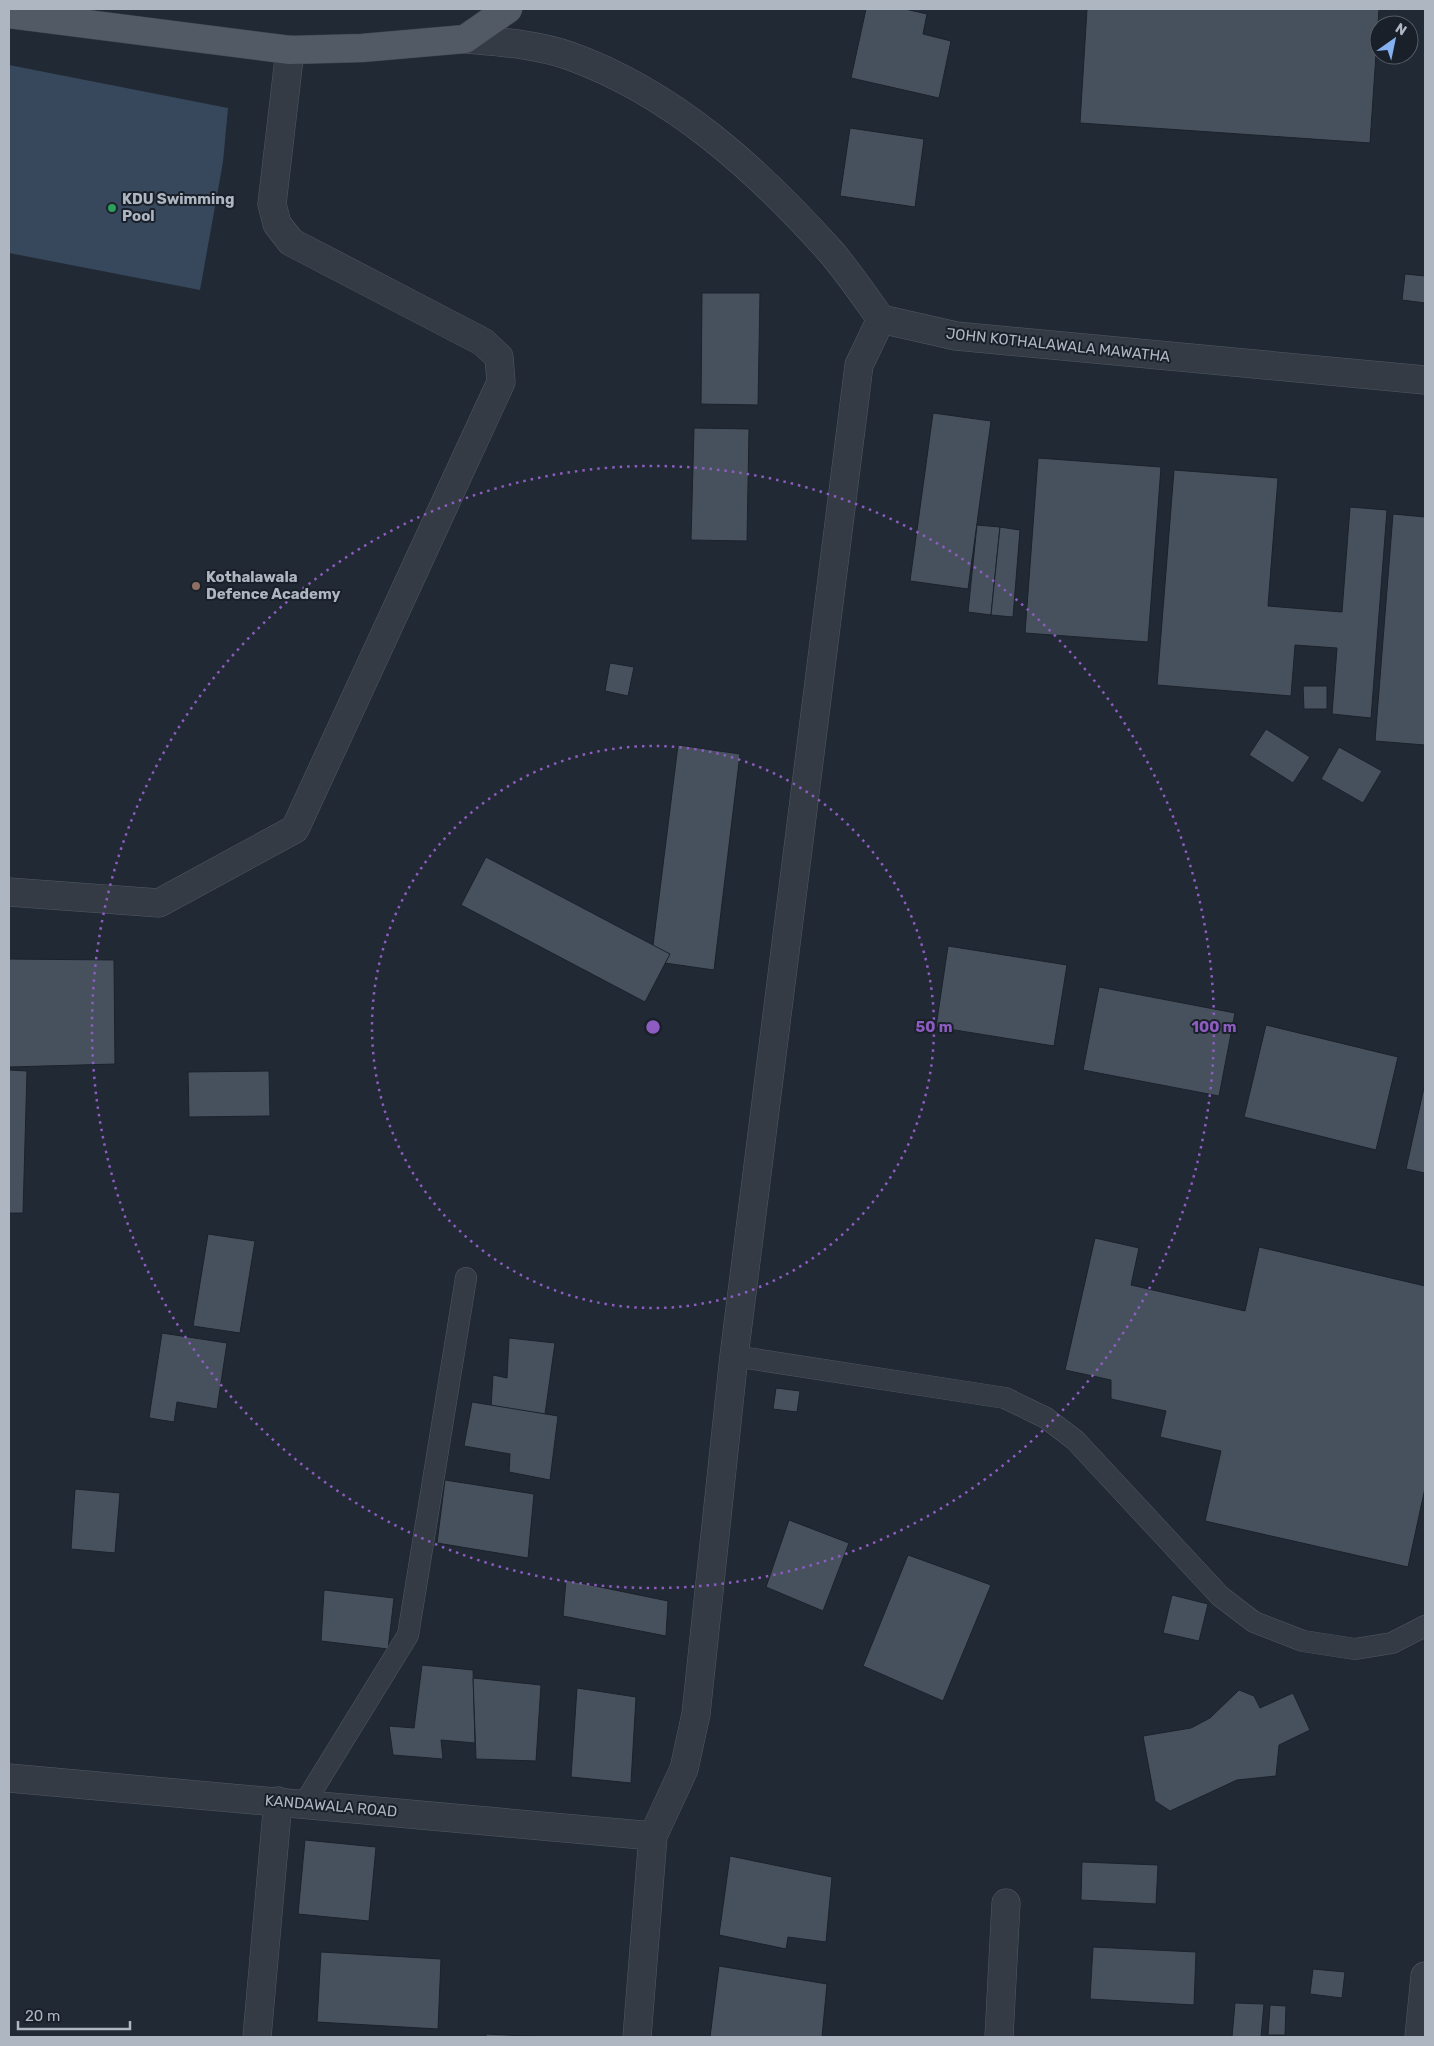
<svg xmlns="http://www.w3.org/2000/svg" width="1434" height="2046" viewBox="0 0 1434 2046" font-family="Rubik,sans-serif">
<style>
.water{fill:#37475c}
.building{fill:#47515e;stroke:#1b222b}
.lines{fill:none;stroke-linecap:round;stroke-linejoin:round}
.service-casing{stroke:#515963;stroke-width:22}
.minor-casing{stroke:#515963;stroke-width:29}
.tertiary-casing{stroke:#515963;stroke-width:29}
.primary-casing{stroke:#3d444f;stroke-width:29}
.service{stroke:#343b45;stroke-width:21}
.minor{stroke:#343b45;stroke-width:28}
.tertiary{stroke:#343b45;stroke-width:28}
.primary{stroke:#525a65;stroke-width:28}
.ring{fill:none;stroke:#8d5cc0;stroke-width:2.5;stroke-dasharray:2.5 5}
.leisure-dot{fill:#2e9e5b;stroke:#192029;stroke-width:2}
.education-dot{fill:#8d6e63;stroke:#192029;stroke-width:2}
.labels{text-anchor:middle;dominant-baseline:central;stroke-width:4;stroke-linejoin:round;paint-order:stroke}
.poi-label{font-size:15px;font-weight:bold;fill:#aeb6c2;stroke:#192029;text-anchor:start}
.street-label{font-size:15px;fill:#aeb6c2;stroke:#192029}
.centre{fill:#8d5cc0;stroke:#192029;stroke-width:2.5}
.ring-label{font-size:15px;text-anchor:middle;font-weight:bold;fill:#8d5cc0;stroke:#192029;stroke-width:4;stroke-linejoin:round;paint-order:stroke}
</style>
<rect width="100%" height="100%" fill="#212934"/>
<!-- water -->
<polygon class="water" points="9,65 228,108 223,162 200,290 9,253"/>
<!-- building -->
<g class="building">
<polygon points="866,9 905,9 927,14 923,34 951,41 939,98 851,78"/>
<polygon points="1087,9 1379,9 1370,143 1080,123"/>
<polygon points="850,128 924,139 915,207 840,196"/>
<polygon points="1405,274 1425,276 1425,303 1402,300"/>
<polygon points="702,293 760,293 758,405 701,404"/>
<polygon points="933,413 991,421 968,589 910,581"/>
<polygon points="694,428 749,429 747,541 691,540"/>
<polygon points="1038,458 1161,467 1148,642 1025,633"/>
<polygon points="1174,470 1278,478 1268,606 1342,612 1350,507 1387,510 1371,718 1332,714 1337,648 1295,645 1291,696 1157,685"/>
<polygon points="1393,514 1425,517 1425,745 1375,741"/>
<polygon points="977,525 1000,527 991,615 968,612"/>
<polygon points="1000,527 1020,530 1013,617 991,615"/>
<polygon points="610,663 634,667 628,696 605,691"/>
<polygon points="1303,686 1327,686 1327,709 1304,709"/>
<polygon points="1266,729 1310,757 1293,783 1249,755"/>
<polygon points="678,745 740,754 714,970 651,961"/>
<polygon points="1339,747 1382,771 1363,803 1321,779"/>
<polygon points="486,857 670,954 645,1002 461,905"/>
<polygon points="948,946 1067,965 1054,1046 936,1027"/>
<polygon points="9,959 114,960 115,1064 9,1067"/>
<polygon points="1099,987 1235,1013 1219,1096 1083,1070"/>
<polygon points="1266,1025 1398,1057 1376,1150 1244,1117"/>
<polygon points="9,1070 27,1071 23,1213 9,1213"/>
<polygon points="269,1071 270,1116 189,1117 188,1072"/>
<polygon points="1425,1083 1425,1173 1406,1169"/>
<polygon points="208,1234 255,1241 240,1333 193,1326"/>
<polygon points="1095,1238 1139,1248 1131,1285 1245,1311 1259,1247 1425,1286 1425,1488 1408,1567 1205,1521 1221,1451 1160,1437 1166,1411 1111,1399 1111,1380 1065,1370"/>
<polygon points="162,1333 227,1343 217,1409 177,1402 174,1422 149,1418"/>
<polygon points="509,1338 555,1343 545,1414 491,1407 493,1375 507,1378"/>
<polygon points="776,1388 800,1391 797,1412 773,1409"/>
<polygon points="472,1402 558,1416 550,1480 509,1472 510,1454 464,1446"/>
<polygon points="445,1480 534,1494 528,1558 437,1543"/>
<polygon points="75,1489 120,1493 115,1553 71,1549"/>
<polygon points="789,1520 849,1543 823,1611 766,1587"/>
<polygon points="908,1555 991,1585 943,1701 863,1666"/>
<polygon points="566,1580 668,1601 666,1636 563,1616"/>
<polygon points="324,1590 394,1598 388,1649 321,1641"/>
<polygon points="1172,1595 1208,1604 1199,1641 1163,1633"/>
<polygon points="422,1665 473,1670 475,1743 441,1740 443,1759 393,1755 389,1726 414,1728"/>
<polygon points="473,1678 541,1685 536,1761 476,1759"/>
<polygon points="577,1688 636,1697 631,1783 571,1777"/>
<polygon points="1239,1690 1254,1696 1260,1708 1293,1693 1310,1730 1279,1745 1276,1776 1237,1780 1170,1811 1155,1801 1143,1736 1191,1728 1210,1718"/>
<polygon points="305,1840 376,1847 369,1921 298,1914"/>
<polygon points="730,1856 832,1877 826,1942 788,1937 786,1949 719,1935"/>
<polygon points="1082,1862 1158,1865 1156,1904 1081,1900"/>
<polygon points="1093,1947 1196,1952 1194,2005 1090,1999"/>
<polygon points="321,1952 441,1959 438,2029 317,2022"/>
<polygon points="719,1966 827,1984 822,2037 710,2037"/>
<polygon points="1313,1969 1345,1972 1342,1998 1310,1994"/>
<polygon points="1235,2003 1264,2004 1261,2037 1232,2037"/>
<polygon points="1270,2005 1286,2006 1285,2035 1268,2035"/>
<polygon points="486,2034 548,2037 486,2037"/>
</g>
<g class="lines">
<defs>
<g id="service">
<polyline points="734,1356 1005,1398 1046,1418 1075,1440 1220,1596 1254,1622 1303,1641 1355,1649 1392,1643 1425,1626"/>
<polyline points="304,1804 408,1635 466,1278"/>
</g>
<g id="minor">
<polyline points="9,892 159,903 295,829 501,382 499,357 483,342 291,242 277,224 272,204 290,50"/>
<polyline points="9,1778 653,1836"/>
<polyline points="257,2037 278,1801"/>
<polyline points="637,2037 653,1836 684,1769 696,1714 734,1356 859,365 881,319"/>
<polyline points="999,2037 1006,1903"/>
<polyline points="1419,2037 1425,1976"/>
</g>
<path id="tertiary" d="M465,39C500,42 536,44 570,56C673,93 759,171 831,252C849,273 865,297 881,319L956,336L1425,380"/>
<polyline id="primary" points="9,14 290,50 362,48 465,39 508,9"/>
</defs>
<!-- service casing -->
<use href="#service" class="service-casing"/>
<!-- minor casing -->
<use href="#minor" class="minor-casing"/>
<!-- tertiary casing -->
<use href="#tertiary" class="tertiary-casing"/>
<!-- primary casing -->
<use href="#primary" class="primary-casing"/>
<!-- service -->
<use href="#service" class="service"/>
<!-- minor -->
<use href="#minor" class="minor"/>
<!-- tertiary -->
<use href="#tertiary" class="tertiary"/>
<!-- primary -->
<use href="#primary" class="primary"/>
</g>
<!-- distance rings -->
<g class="ring">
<circle cx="653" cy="1027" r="281"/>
<circle cx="653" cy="1027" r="561"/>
</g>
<!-- markers -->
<circle class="leisure-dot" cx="112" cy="208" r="5"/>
<circle class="education-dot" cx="196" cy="586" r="5"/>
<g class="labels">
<!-- poi labels -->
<g class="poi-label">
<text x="122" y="199">KDU Swimming<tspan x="122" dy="17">Pool</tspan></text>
<text x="206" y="577">Kothalawala<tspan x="206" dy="17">Defence Academy</tspan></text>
</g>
<!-- street labels -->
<g class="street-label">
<text transform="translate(1058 345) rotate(6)">JOHN KOTHALAWALA MAWATHA</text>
<text transform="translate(331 1806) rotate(5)">KANDAWALA ROAD</text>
</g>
</g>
<circle cx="653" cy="1027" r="8" class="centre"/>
<g class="ring-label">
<text x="934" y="1032">50 m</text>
<text x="1214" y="1032">100 m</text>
</g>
<!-- border -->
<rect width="1434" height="2046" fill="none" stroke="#aeb6c2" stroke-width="20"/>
<!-- north arrow -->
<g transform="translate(1394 40) rotate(33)"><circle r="24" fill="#192029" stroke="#555c66"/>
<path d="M0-4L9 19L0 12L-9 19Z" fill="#85b1f0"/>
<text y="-8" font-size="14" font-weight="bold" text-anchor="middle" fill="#aeb6c2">N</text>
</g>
<!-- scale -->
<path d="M18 2021v8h112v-8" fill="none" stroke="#aeb6c2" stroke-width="2.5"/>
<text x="25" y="2021" font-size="15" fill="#aeb6c2" stroke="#192029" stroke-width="4" paint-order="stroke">20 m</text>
</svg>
